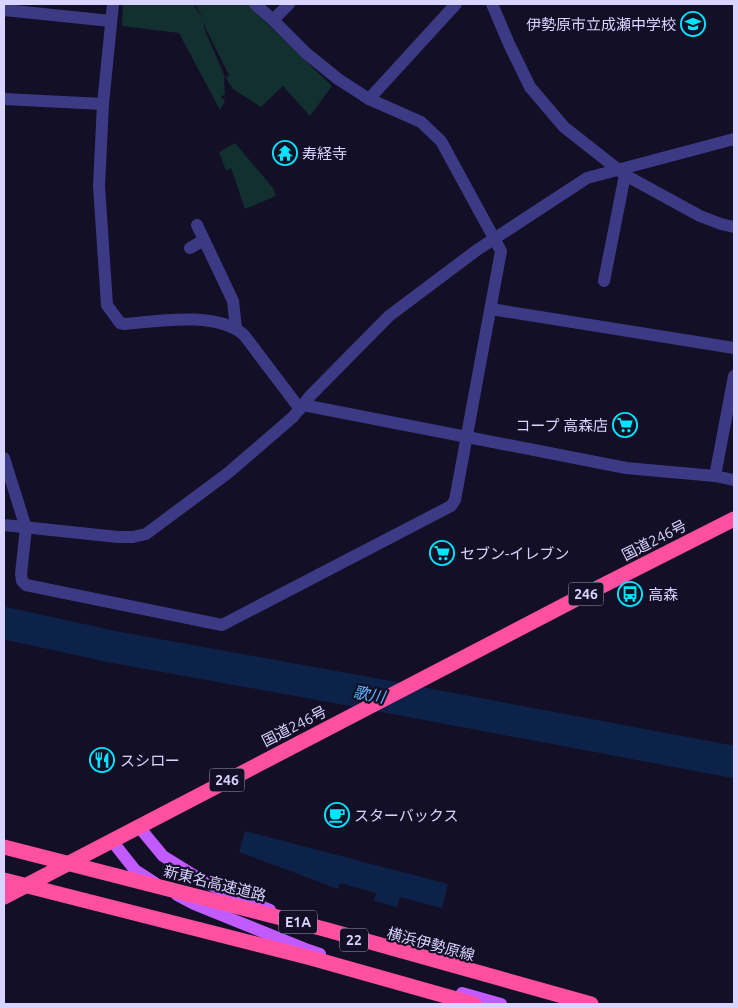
<svg xmlns="http://www.w3.org/2000/svg" width="738" height="1008" viewBox="0 0 738 1008" font-family="Ubuntu,'Noto Sans JP',sans-serif">
<style>
.green{fill:#12302f}
.water{fill:#0c2248}
.lines{fill:none;stroke-linecap:round;stroke-linejoin:round}
.river{stroke:#0c2248;stroke-width:32}
.minor{stroke:#3d3a85;stroke-width:12}
.major{stroke:#c25bff;stroke-width:12}
.highway{stroke:#ff4fa3;stroke-width:15}
.highway-bridge{stroke:#ff4fa3;stroke-width:15}
.labels{text-anchor:middle;dominant-baseline:central;stroke-width:4.5;stroke-linejoin:round;paint-order:stroke}
.shield{fill:#130f26;stroke:#9e99be;stroke-width:1}
.shield-label{font-size:14px;font-weight:bold;fill:#d9d4ff}
.poi-label{font-size:15px;fill:#d9d4ff;stroke:#130f26;text-anchor:start}
.street-label{font-size:15px;fill:#d9d4ff;stroke:#130f26}
.water-label{font-size:16px;font-style:italic;fill:#62b6ff;stroke:#130f26}
</style>
<rect width="100%" height="100%" fill="#130f26"/>
<!-- green -->
<g class="green">
<polygon points="123,4 193,4 203,19 195,4 247,4 332,86 310,116 283,86 261,107 233,89 226,78 229,75 205,27 204,22 204,28 225,77 224,78 225,94 221,97 225,101 220,110 179,33 122,26"/>
<polygon points="235,143 273,188 276,196 245,209 231,168 226,171 219,152"/>
</g>
<!-- water -->
<polygon class="water" points="245,831 448,884 442,908 400,897 397,907 374,901 376,893 340,883 338,889 239,852"/>
<g class="lines">
<!-- river -->
<polyline class="river" points="4,623 114,647 346,689 734,762"/>
<!-- minor -->
<g class="minor">
<path d="M113,4L103,104L99,186L107,305L120,323L125,324C159,321 217,311 244,335L300,409"/>
<polyline points="492,4 509,44 530,87 564,127 625,175 700,216 721,224 734,227"/>
<polyline points="4,10 111,21"/>
<polyline points="273,20 289,4"/>
<polyline points="4,99 103,104"/>
<polyline points="369,99 456,4"/>
<polyline points="197,225 233,301 236,328"/>
<polyline points="190,248 204,240"/>
<polyline points="604,281 625,175"/>
<polyline points="491,309 734,348"/>
<polyline points="303,405 626,468 715,476 734,480"/>
<polyline points="4,458 26,528 21,574 22,581 26,585 222,625 451,506 455,500 501,251 441,141 421,122 369,99 338,79 306,53 273,20 255,4"/>
<polyline points="715,476 734,376"/>
<polyline points="4,525 118,537 133,537 146,534 228,473 293,417 310,396 389,316 477,250 587,178 734,139"/>
</g>
<!-- major -->
<g class="major">
<polyline points="139,827 163,856 208,884 270,910"/>
<polyline points="112,841 135,870 155,883"/>
<polyline points="177,895 194,904 308,950 320,954"/>
<polyline points="462,993 501,1004"/>
</g>
<!-- highway -->
<polyline class="highway" points="4,897 580,597 734,519"/>
<!-- highway-bridge -->
<g class="highway-bridge">
<polyline points="4,847 324,929 591,1004"/>
<polyline points="4,880 311,958 474,1004"/>
</g>
</g>
<!-- icons -->
<defs>
<symbol id="school-ring" viewBox="-11 -11 22 22"><circle r="9.5" fill="#130f26" stroke="#00e5ff" stroke-width="1.5"/><path d="M0-5L7-2L0 1L-7-2ZM-4 1L0 2.5L4 1V4Q0 6-4 4Z" fill="#00e5ff"/></symbol>
<symbol id="temple-ring" viewBox="-11 -11 22 22"><circle r="9.5" fill="#130f26" stroke="#00e5ff" stroke-width="1.5"/><path d="M0-6L5-2H3V0L6.5 2.5H4V6H1.5V3h-3V6H-4V2.5H-6.5L-3 0V-2H-5Z" fill="#00e5ff"/></symbol>
<symbol id="supermarket-ring" viewBox="-11 -11 22 22"><circle r="9.5" fill="#130f26" stroke="#00e5ff" stroke-width="1.5"/><path d="M-6-5.5h2.5l.6 2H6L4.5 2H-2.5L-4.4-4H-6ZM-1.5 3.2a1.3 1.3 0 1 0 .1 0ZM3 3.2a1.3 1.3 0 1 0 .1 0Z" fill="#00e5ff"/></symbol>
<symbol id="bus-ring" viewBox="-11 -11 22 22"><circle r="9.5" fill="#130f26" stroke="#00e5ff" stroke-width="1.5"/><path d="M-5-6H5V4H4V6H2V4H-2V6H-4V4H-5ZM-3.5-4V0h7V-4ZM-3.5 1.2v1.5H-2V1.2ZM2 1.2v1.5H3.5V1.2Z" fill="#00e5ff"/></symbol>
<symbol id="restaurant-ring" viewBox="-11 -11 22 22"><circle r="9.5" fill="#130f26" stroke="#00e5ff" stroke-width="1.5"/><path d="M-5-6h1v4h1v-4h1v4h1v-4h1v5L-1.5 .5V6h-2V.5L-5-1ZM5-6V6H3V1.5H1.5Q1.5-4 5-6Z" fill="#00e5ff"/></symbol>
<symbol id="cafe-ring" viewBox="-11 -11 22 22"><circle r="9.5" fill="#130f26" stroke="#00e5ff" stroke-width="1.5"/><path d="M-5.5-4.5H6V0H3Q3 3.5 0 3.5H-2.5Q-5.5 3.5-5.5 0ZM3-3.2v2h1.7v-2ZM-6 4.5H4V6H-6Z" fill="#00e5ff"/></symbol>
</defs>
<g fill-rule="evenodd">
<use href="#school-ring" x="679" y="10" width="28" height="28"/>
<use href="#temple-ring" x="271" y="139" width="28" height="28"/>
<use href="#supermarket-ring" x="611" y="411" width="28" height="28"/>
<use href="#supermarket-ring" x="428" y="539" width="28" height="28"/>
<use href="#bus-ring" x="616" y="580" width="28" height="28"/>
<use href="#restaurant-ring" x="88" y="746" width="28" height="28"/>
<use href="#cafe-ring" x="323" y="801" width="28" height="28"/>
</g>
<g class="labels">
<!-- shield labels -->
<g class="shield">
<rect x="568.5" y="582.5" width="35" height="23" rx="4"/>
<rect x="209.5" y="768.5" width="35" height="23" rx="4"/>
<rect x="279" y="910.5" width="38" height="23" rx="4"/>
<rect x="340" y="928.5" width="28" height="23" rx="4"/>
</g>
<g class="shield-label">
<text x="586" y="594">246</text>
<text x="227" y="780">246</text>
<text x="298" y="922">E1A</text>
<text x="354" y="940">22</text>
</g>
<!-- poi labels -->
<g class="poi-label">
<text x="676" y="24" text-anchor="end">伊勢原市立成瀬中学校</text>
<text x="302" y="153">寿経寺</text>
<text x="608" y="425" text-anchor="end">コープ 高森店</text>
<text x="460" y="553">セブン-イレブン</text>
<text x="648" y="594">高森</text>
<text x="120" y="760">スシロー</text>
<text x="354" y="815">スターバックス</text>
</g>
<!-- street labels -->
<g class="street-label">
<text transform="translate(654 540) rotate(-27)">国道246号</text>
<text transform="translate(294 726) rotate(-27)">国道246号</text>
<text transform="translate(215 883) rotate(14)">新東名高速道路</text>
<text transform="translate(431 944) rotate(15)">横浜伊勢原線</text>
</g>
<!-- water labels -->
<g class="water-label">
<text transform="translate(369 694) rotate(10)">歌川</text>
</g>
</g>
<!-- border -->
<rect width="738" height="1008" fill="none" stroke="#d9d4ff" stroke-width="10"/>
</svg>
